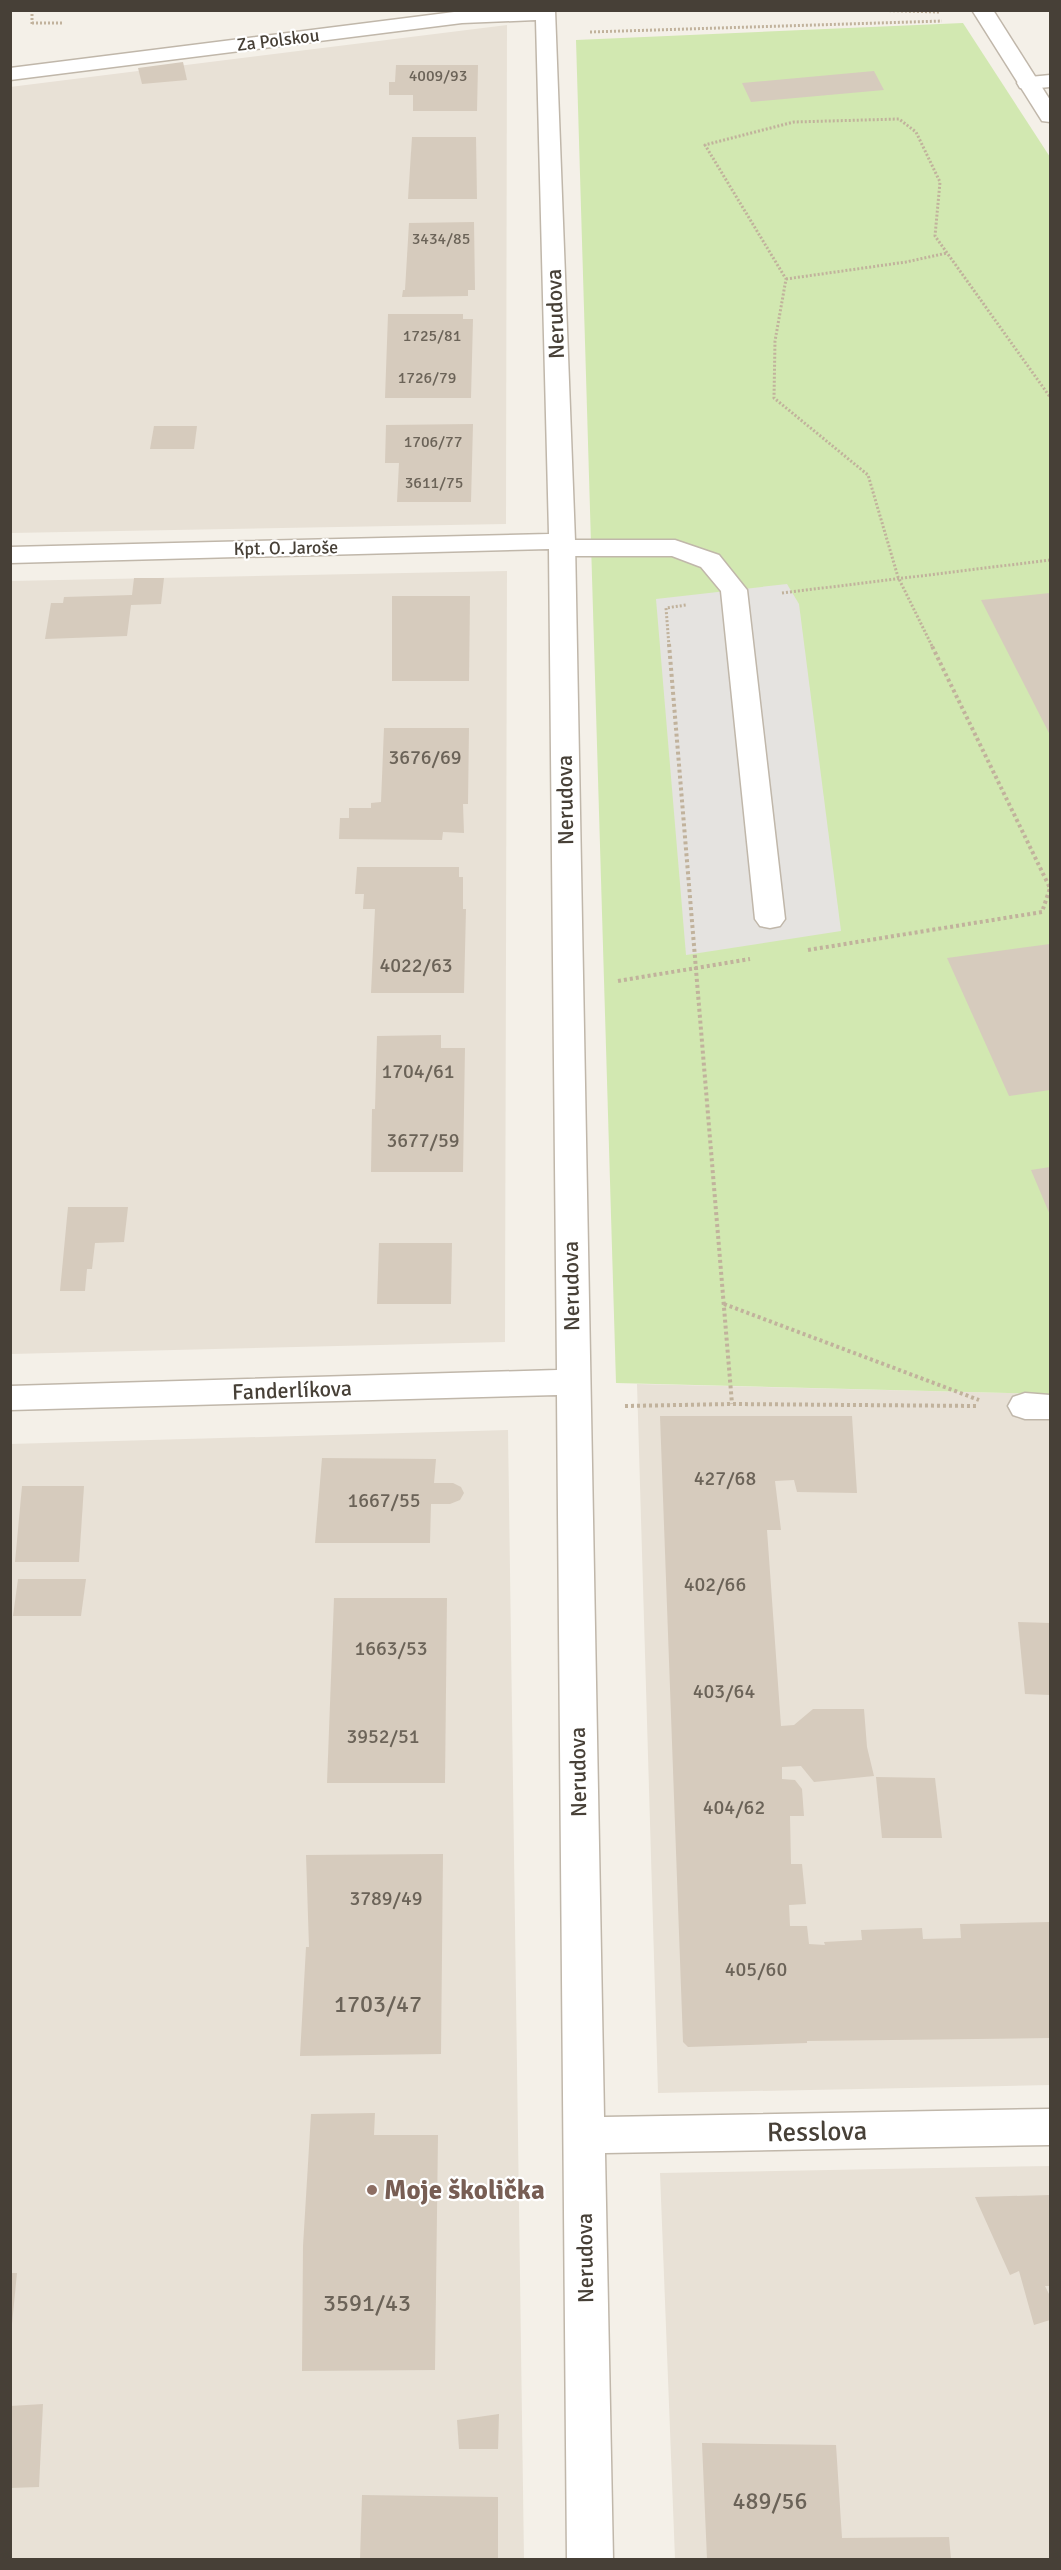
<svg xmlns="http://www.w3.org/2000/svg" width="1061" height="2570" viewBox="0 0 1061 2570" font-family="Signika,sans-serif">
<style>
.residential{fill:#e8e1d6}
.green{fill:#d2e8b1}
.parking{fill:#e5e3e0}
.building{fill:#d6cbbd}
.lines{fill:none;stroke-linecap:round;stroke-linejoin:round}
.service-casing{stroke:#c0b7aa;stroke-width:3}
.minor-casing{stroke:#c0b7aa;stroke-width:3}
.path-far1{stroke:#c1b29c;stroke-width:3;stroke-dasharray:2 2;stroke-linecap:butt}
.path{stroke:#c1b29c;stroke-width:4;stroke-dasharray:3 3;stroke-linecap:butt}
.service{fill:#fff;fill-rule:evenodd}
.minor{fill:#fff;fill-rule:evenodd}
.education-dot{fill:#8d6e63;stroke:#fff;stroke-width:2}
.labels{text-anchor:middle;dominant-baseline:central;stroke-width:4.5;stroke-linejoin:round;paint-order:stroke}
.far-number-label{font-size:16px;fill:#6b6358}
.far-street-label{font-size:18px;fill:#474037;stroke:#fff}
.number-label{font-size:20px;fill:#6b6358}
.street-label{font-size:22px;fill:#474037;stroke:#fff}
.near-number-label{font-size:24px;fill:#6b6358}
.near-street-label{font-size:27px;fill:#474037;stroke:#fff}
.near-education-label{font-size:27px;font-weight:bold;fill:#785e54;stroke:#fff;text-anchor:start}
</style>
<rect width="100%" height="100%" fill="#f4f0e8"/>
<!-- residential -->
<g class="residential">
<polygon points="507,25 506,524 11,533 10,87"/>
<polygon points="507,571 505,1342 11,1354 10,581"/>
<polygon points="637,1384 1050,1394 1050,2085 658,2093"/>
<polygon points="508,1430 524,2559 11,2559 10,1444"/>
<polygon points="1050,2166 1050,2559 675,2559 660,2173"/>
</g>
<!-- green -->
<polygon class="green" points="963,23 1050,157 1050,1394 616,1383 576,40"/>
<!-- parking -->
<polygon class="parking" points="787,584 799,604 841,931 686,955 656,599"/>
<!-- building -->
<g class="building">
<polygon points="183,62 187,80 142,84 138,68"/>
<polygon points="396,65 478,65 477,111 413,111 413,95 389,95 389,82 395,82"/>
<polygon points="874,71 884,90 751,102 742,83"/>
<polygon points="412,137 476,137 477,199 408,199"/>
<polygon points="474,222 475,290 468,290 468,296 402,297 403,290 405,290 409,223"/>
<polygon points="388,314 463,314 463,319 473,319 471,398 385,398"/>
<polygon points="473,424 471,502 397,502 399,463 385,463 386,425"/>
<polygon points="154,426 197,426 194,449 150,449"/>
<polygon points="134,578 164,578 161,604 131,605 127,636 45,639 51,603 63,603 64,597 132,595"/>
<polygon points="1050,593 1050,735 981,600"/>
<polygon points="392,596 470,596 469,681 392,681"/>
<polygon points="384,728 469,728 468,804 463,804 464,833 443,832 442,840 339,839 340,818 349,818 349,808 371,808 371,803 381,802"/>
<polygon points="357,867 459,867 459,877 463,877 463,909 466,909 464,993 371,993 375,909 363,909 364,894 355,894"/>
<polygon points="1050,944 1050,1090 1009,1096 947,958"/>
<polygon points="441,1035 441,1048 465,1048 463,1172 371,1172 372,1109 375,1109 377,1036"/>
<polygon points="1050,1167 1050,1215 1031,1170"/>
<polygon points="68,1207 128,1207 124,1242 95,1243 92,1269 87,1269 85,1291 60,1291"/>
<polygon points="379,1243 452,1243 451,1304 377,1304"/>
<polygon points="660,1416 852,1416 857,1493 797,1492 794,1480 775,1481 781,1530 767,1530 781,1726 794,1725 813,1709 864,1709 867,1747 874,1776 814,1782 801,1766 782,1767 782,1779 795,1780 802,1789 804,1816 790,1816 791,1864 802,1864 806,1904 789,1905 790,1926 807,1926 809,1944 825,1945 824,1942 862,1940 861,1930 922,1928 923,1939 961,1938 960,1924 1050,1922 1050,2038 807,2041 807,2043 688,2047 683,2042"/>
<polygon points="322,1458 436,1459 434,1483 453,1483 461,1487 464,1493 460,1500 450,1504 431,1504 430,1543 315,1543"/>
<polygon points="22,1486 84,1486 79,1562 15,1562"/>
<polygon points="18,1579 86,1579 81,1616 13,1616"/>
<polygon points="334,1598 447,1598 445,1783 327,1783"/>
<polygon points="1018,1622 1050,1623 1050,1695 1025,1694"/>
<polygon points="876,1777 935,1778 942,1838 882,1838"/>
<polygon points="443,1854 441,2054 300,2056 306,1947 309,1947 306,1855"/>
<polygon points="375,2113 374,2135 438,2135 435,2370 302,2371 303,2246 311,2114"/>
<polygon points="1050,2195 1050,2286 1045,2286 1050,2296 1050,2320 1034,2325 1019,2271 1010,2275 975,2197"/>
<polygon points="10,2273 17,2273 12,2324 10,2324"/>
<polygon points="43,2404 39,2487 10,2488 10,2406"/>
<polygon points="499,2414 498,2449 459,2449 457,2420"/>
<polygon points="702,2443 836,2445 842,2538 949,2537 951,2559 707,2559"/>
<polygon points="362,2495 498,2497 498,2559 360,2559"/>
</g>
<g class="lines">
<defs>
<g id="service">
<polygon points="1050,75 1050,87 1028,89 1020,88 1017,83 1020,78"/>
<polygon points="562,540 675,540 719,555 747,590 785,919 780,926 770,928 760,926 755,919 721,591 701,567 672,556 562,556 553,554 549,548 553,542"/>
</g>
<g id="minor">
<polygon points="555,10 575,541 604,2117 1050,2109 1050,2145 605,2153 613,2560 567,2560 557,1395 10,1410 10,1386 557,1370 549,549 10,563 10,547 549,534 536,20 462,23 10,80 10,68 462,11"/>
<polygon points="972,10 993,10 1050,100 1050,122 1042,121"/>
<polygon points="1025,1393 1050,1395 1050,1419 1025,1419 1013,1415 1008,1406 1013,1397"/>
</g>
</defs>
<!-- service casing -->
<use href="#service" class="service-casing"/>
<!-- minor casing -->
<use href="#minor" class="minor-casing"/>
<!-- path-far1 -->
<g class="path-far1">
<polyline points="32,10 32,25"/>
<polyline points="869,10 939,12"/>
<polyline points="32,23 64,23"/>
<polyline points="590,32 942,21"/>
<polyline points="786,279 906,262 947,253"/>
<polyline points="782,593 1050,560"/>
<polyline points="669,646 666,608 686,605"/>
<polyline points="932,646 898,577 868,475 774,398 775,341 786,279 705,145 794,122 899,119 916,132 940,182 935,236 1050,397"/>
</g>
<!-- path -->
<g class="path">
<polyline points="669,644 732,1404"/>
<polyline points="808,950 1042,912 1050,888 931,644"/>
<polyline points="618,981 750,959"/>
<polyline points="724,1304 979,1400"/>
<polyline points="625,1406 732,1404 978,1406"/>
</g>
<!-- service -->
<use href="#service" class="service"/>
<!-- minor -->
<use href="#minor" class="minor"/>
</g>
<!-- markers -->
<circle class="education-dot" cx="372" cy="2190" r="6"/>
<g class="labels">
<!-- far-number labels -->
<g class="far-number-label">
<text x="438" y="76">4009/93</text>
<text x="441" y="239">3434/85</text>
<text x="432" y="336">1725/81</text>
<text x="427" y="378">1726/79</text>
<text x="433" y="442">1706/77</text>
<text x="434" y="483">3611/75</text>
</g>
<!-- far-street labels -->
<g class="far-street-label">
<text transform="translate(278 40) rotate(-7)">Za Polskou</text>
<text transform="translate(286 548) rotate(-1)">Kpt. O. Jaroše</text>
</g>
<!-- number labels -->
<g class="number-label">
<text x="425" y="757">3676/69</text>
<text x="416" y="965">4022/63</text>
<text x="418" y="1071">1704/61</text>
<text x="423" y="1140">3677/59</text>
<text x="725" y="1478">427/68</text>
<text x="384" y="1500">1667/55</text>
<text x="715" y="1584">402/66</text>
<text x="391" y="1648">1663/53</text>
<text x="724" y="1691">403/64</text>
<text x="383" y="1736">3952/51</text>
<text x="734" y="1807">404/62</text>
<text x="386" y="1898">3789/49</text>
<text x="756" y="1969">405/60</text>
</g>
<!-- street labels -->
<g class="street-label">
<text transform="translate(555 314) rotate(-92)">Nerudova</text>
<text transform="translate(565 800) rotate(-91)">Nerudova</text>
<text transform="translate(571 1286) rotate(-91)">Nerudova</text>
<text transform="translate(292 1390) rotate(-2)">Fanderlíkova</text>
<text transform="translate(578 1772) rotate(-91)">Nerudova</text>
<text transform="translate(585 2258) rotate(-91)">Nerudova</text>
</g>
<!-- near-number labels -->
<g class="near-number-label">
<text x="378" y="2004">1703/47</text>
<text x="367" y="2303">3591/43</text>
<text x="770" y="2501">489/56</text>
</g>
<!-- near-street labels -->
<g class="near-street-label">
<text transform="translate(817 2132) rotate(-1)">Resslova</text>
</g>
<!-- near-education labels -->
<g class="near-education-label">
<text x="384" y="2190">Moje školička</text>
</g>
</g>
<!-- border -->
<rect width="1061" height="2570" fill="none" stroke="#474037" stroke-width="24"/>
</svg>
